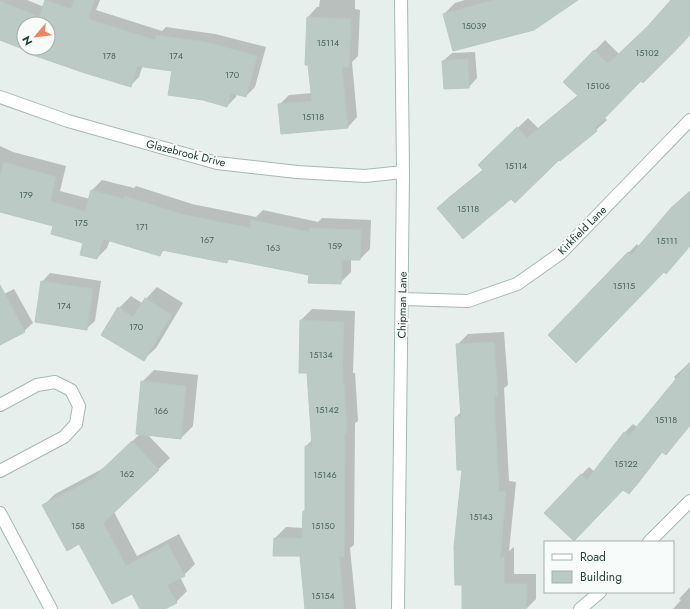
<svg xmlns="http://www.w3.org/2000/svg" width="690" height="609" viewBox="0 0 690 609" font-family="Jost,sans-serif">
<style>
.shadow{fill:#0003;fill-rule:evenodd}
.building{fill:#bbcac4;stroke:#b8c9c2;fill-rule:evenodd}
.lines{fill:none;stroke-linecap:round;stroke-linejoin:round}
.street-casing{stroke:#a8b8b2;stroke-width:14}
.secondary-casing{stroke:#a4bbb3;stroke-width:14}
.street{stroke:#fff;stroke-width:12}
.secondary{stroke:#fff;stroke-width:12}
.labels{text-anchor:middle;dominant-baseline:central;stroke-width:4;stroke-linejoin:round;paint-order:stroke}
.number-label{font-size:9px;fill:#4a645c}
.street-label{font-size:11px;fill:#24423a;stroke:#f7fbf9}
</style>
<rect width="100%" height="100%" fill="#e6efeb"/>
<!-- shadow -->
<g class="shadow">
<path d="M0,0H27L44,7L47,0H100L96,10L162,31L166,27L215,34L266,47L255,87L246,96L237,93L236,97L227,106L173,70L143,65L139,77L130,86L29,50L0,39ZM24,24H48V48H24Z"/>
<polygon points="320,0 355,0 355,9 360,10 358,56 352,62 357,117 348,127 279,105 289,95 312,93 309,64 306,64 308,17 317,7 319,7"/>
<polygon points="465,0 574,0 444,14 455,3"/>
<polygon points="672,0 690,0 690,34 641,80 604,117 607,120 596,130 560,160 559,158 511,197 438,208 448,198 484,169 480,165 528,118 538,128 578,95 564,82 605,40 619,54 651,24"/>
<polygon points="475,52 477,78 469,87 443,61 452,53"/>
<polygon points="0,146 13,152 66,166 60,191 90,199 92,190 102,180 134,188 136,186 192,204 256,217 263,210 318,222 322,218 371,220 370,249 360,259 351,259 351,272 340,283 310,275 230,259 226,262 165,249 160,255 110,240 107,248 97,258 84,242 54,226 0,211"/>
<polygon points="690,192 690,246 664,270 550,335 637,244 639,247"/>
<polygon points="50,273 101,281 95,321 86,329 42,282"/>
<polygon points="157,287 183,303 156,348 143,360 119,308 131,296 142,303"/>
<polygon points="14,289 33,323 24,331 0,344 0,296"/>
<polygon points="312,309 355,311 353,373 355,373 358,421 355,423 354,545 350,548 356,609 306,609 301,556 275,538 286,527 303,528 304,512 306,510 306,446 312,440 308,372 301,320"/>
<polygon points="504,332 508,385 504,388 509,481 516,482 509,551 514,547 514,574 536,574 536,599 526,609 463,609 463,469 456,417 461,412 457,345 468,334"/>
<polygon points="690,362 690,426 674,445 663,451 637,485 629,493 623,488 582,532 581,475 589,467 595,472 625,432 633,424 637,427 676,380 674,377"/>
<polygon points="154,370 198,375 193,426 181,438 147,434 170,458 114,512 137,556 179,534 195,564 184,575 180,577 187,591 176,602 163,609 141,609 132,592 79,543 44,505 55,494 104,468 141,433 142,382"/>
<polygon points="690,587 690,609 673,609 681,600 679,599"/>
</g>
<!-- building -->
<g class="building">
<path d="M45,0L71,9L74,0H94L88,19L155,40L156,35L206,42L257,56L246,97L231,93L227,107L203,100L168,95L172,71L137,66L131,87L85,73L27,53L28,51L0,40V1L39,17ZM24,24H48V48H24Z"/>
<polygon points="494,0 578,0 534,30 453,51 443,14"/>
<polygon points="671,0 690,0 690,35 675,51 643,83 641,81 595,128 597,131 560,161 559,160 515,203 511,199 463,239 437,208 483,170 478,165 517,127 527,138 578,96 563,82 594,50 608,64 647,27"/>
<polygon points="307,17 351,19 349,67 342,67 348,128 281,134 278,104 312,101 308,65 305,65"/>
<polygon points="468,59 469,88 444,89 442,61"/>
<polygon points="4,162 56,177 50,201 85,211 91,190 124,199 125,196 181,214 250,228 251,220 310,232 310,228 361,230 360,260 342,260 341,284 308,283 309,275 228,259 227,263 162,250 160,256 103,239 97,259 80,255 83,243 51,234 53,226 0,212 0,176"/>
<polygon points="690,191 690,246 666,274 664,272 576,363 548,335 628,252 631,255 671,208"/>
<polygon points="41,281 93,289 87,330 35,322"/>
<polygon points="0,285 25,332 0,345"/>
<polygon points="145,298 172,315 144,361 101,335 118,307 133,317"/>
<polygon points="300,320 344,322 342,384 344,384 347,433 345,433 344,557 339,556 344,609 305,609 300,556 273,556 274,538 302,538 303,511 305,511 305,446 312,446 307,373 299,373"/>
<polygon points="494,342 498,396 494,396 499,491 506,492 500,560 504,556 504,584 526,584 526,609 462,609 462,585 455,585 454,547 462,470 457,470 455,417 461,417 456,344"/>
<polygon points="690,362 690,425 666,455 662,452 629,494 623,490 574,541 544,513 581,474 587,480 624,432 629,436"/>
<polygon points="141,381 186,386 181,439 136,434"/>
<polygon points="132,441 159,470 103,523 126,566 168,544 185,576 167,585 177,603 165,609 140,609 132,594 112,604 79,544 67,551 42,505 92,479"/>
</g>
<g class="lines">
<defs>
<g id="street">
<polyline points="0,97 68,121 217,163 297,172 365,176 403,172"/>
<polyline points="403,299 468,301 517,284 561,253 690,120"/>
<polyline points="0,405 37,385 55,382 71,390 79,406 76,424 64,437 0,471"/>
<polyline points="0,513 51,609"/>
<polyline points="649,542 690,501"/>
<polyline points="580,609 600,592"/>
</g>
<polyline id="secondary" points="398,609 403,172 401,0"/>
</defs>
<!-- street casing -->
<use href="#street" class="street-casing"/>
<!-- secondary casing -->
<use href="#secondary" class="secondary-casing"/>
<!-- street -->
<use href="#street" class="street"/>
<!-- secondary -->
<use href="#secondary" class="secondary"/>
</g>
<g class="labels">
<!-- number labels -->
<g class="number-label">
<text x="474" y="25">15039</text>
<text x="328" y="42">15114</text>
<text x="647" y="52">15102</text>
<text x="109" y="55">178</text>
<text x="176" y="55">174</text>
<text x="232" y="74">170</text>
<text x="598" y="85">15106</text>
<text x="313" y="116">15118</text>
<text x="516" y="165">15114</text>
<text x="26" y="194">179</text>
<text x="468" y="208">15118</text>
<text x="81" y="222">175</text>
<text x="142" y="226">171</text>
<text x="207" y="239">167</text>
<text x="667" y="240">15111</text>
<text x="335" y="245">159</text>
<text x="273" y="247">163</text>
<text x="624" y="285">15115</text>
<text x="64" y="305">174</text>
<text x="136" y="326">170</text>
<text x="321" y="354">15134</text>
<text x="327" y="409">15142</text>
<text x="161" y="410">166</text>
<text x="666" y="419">15118</text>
<text x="626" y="463">15122</text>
<text x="127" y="473">162</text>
<text x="325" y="474">15146</text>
<text x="481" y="516">15143</text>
<text x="78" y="525">158</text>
<text x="323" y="525">15150</text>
<text x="323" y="595">15154</text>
</g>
<!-- street labels -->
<g class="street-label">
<text transform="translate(186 153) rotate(14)">Glazebrook Drive</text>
<text transform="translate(582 230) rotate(-45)">Kirkfield Lane</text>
<text transform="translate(402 305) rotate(-89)">Chipman Lane</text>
</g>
</g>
<!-- legend -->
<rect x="544" y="541" width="130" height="52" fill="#f7fbf9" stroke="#a3b1ad"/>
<rect x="552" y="554" width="20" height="6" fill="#ffffff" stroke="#a3b1ad"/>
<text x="580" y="561" font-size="12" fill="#24423a">Road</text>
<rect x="552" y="571" width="20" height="12" fill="#bbcac4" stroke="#a3b1ad"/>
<text x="580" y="581" font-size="12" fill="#24423a">Building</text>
<!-- north arrow -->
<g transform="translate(36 36) rotate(242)"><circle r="19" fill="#f7fbf9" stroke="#a3b1ad"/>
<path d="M0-3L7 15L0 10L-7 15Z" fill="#f4845f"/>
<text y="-6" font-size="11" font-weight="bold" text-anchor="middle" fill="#24423a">N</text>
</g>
</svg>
